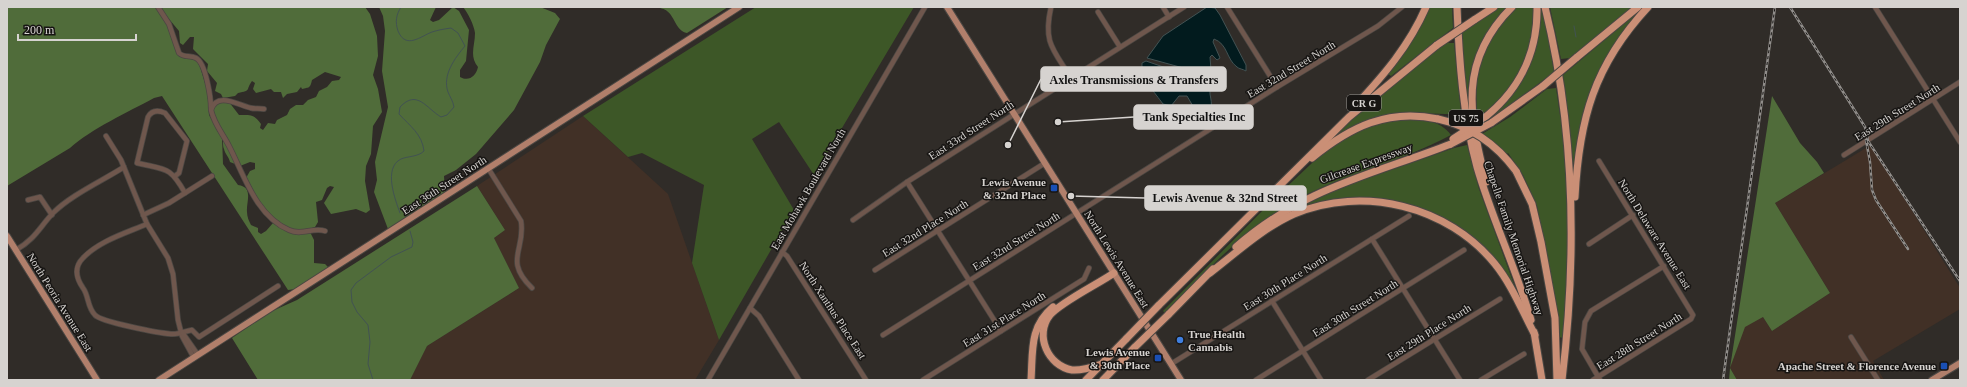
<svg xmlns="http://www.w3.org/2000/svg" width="1967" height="387" viewBox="0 0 1967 387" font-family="Georgia,serif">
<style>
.industrial{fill:#413026}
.green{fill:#3d5727}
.forest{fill:#506c3a}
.water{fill:#021b1e;stroke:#425253}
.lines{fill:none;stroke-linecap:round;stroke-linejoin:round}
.stream{stroke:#425253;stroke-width:1}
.minor-casing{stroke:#4b4743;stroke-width:6}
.major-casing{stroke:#4b4743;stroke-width:8}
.highway-casing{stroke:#4b4743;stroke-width:9}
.minor{stroke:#6f574d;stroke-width:4.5}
.major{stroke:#b17f6b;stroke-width:6}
.highway{stroke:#ca8f76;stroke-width:7}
.rail-casing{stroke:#918e8b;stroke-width:2.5}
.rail{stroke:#171513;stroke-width:1;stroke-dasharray:3;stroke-linecap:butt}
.highway-bridge-casing{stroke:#4b4743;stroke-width:9;stroke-linecap:butt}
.highway-bridge{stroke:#ca8f76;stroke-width:7}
.transit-dot{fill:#1a4fb4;stroke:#171513;stroke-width:1.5}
.shop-dot{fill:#3f7fe0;stroke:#171513;stroke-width:1.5}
.labels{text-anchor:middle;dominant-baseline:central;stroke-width:3;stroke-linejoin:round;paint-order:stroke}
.shield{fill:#171513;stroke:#9d9a97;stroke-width:1}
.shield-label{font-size:10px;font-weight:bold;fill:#d6d3d0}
.street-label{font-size:11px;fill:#d6d3d0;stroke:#171513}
.poi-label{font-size:11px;font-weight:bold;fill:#d6d3d0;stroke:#171513;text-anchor:end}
.leader{fill:none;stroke:#d6d3d0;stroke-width:1.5}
.callout-dot{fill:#d6d3d0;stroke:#171513;stroke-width:1.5}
.callout{fill:#d6d3d0;stroke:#d6d3d0;stroke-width:1.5}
.callout-label{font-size:12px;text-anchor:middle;font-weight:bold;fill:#111}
</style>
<rect width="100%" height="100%" fill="#302c28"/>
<!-- industrial -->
<g class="industrial">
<polygon points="583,116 668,194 719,340 695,380 410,380 427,346 519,288 494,238 505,230 477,186"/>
<polygon points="1871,145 1960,288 1960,309 1873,361 1884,380 1737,380 1730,368 1744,327 1763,317 1772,331 1830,293 1775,203"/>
</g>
<!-- green -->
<g class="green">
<polygon points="756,7 914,7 814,175 779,122 752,139 794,210 719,340 692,263 704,185 642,153 628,157 583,116"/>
<polygon points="1428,7 1452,7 1453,28 1391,76 1388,74 1414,37"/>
<path d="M1500,7H1508C1487,34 1464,65 1469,101H1466L1462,31Z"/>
<path d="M1517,7H1534V25L1530,51L1509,91L1487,112L1477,114C1477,104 1476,92 1476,83C1478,55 1497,26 1517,7Z"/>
<path d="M1540,7H1543L1554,72L1494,117L1493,116C1523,87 1540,50 1540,7Z"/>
<polygon points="1550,7 1633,7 1570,58 1561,59"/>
<polygon points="1638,12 1639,14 1612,50 1581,126 1576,147 1575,163 1573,163 1563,75"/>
<path d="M1446,43H1454L1461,113C1445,115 1430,113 1414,113C1385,112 1357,123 1333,138L1332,137L1371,100Z"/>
<polygon points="1556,88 1560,115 1562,116 1566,166 1569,247 1563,338 1559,337 1556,304 1537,206 1523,175 1508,153 1507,154 1482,134 1510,117 1547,89"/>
<path d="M1397,119C1416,119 1439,118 1451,135C1399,163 1340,174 1289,204C1241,232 1204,274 1165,313L1163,311L1277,196L1328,148L1361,128Z"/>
<polygon points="1467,145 1479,189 1515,287 1514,288 1503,271 1448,222 1372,199 1294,212 1292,211 1342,187 1454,148"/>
</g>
<!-- forest -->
<g class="forest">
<path d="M7,7H156L166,20L179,55L183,58L198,60L208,93L209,115L222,137L223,164L238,185C254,187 246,202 247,212C247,217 249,221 251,225L258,228V232L261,234L266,231L273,223L293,234L310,232L314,240V263L325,264L328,267L327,270L296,289L288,290L162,96L154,98C128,112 91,129 70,148L7,186Z"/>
<path d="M159,7H365L370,14L377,36L378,56L373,75L378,89L382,112L373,126L371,154L366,166L365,181L370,210L366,213L356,209L331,214L324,203L334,187L330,186L327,188L322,200L316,202L318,222L315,227C279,240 260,204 246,178L250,171L255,169V163L250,162L240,166L230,162C229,157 225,154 224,149C222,145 224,140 222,136C217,122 203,102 229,102L239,115C251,115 254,114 261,124L260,128L263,130L268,123L275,124L277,120L287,115L290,109L296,105H303L308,100L316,97L319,91L327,87L332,81L339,80L341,77L325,72L312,80C310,89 309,87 302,89L301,87L297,92L287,94L283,98L281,92H274L271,89L256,93L253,89L255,83L252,81C245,91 252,90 238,93L235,96L223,98L221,94L215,91L217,83L207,71L208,64L193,49L194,37H190L183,45L180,43L179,31Z"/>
<path d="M379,7H436L430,20L433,22L439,20L453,7L459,11L469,30L466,61L460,70V77C469,82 476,76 478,67C469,56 475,46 475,33C474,25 468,13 463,7H540L555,13L560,19L546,45L540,62L514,110L476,154L456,170L444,176L445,192L388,229L374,192L377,180L375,162L388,107L382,71L385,31L383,16Z"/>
<path d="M657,7H728L687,33C676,31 675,17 667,11C665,9 660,8 657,7Z"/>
<polygon points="1772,96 1800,143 1817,162 1824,173 1775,203 1830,293 1772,331 1763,317 1745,327 1730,368 1737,380 1729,380 1730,368"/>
<polygon points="477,186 505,230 494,238 519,288 427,346 410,380 258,380 232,338 270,312 297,300"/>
</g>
<!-- water -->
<path class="water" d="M1207,7L1215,8L1220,15L1246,65V71C1243,69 1239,69 1237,67C1226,59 1228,44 1214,39L1213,42L1220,58L1217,60L1212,55L1210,57C1212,69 1209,81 1210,94C1211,100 1212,103 1211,110L1197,113L1187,96H1179L1171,106L1163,104C1155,93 1141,78 1142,63L1146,61L1181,73L1185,76L1192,74V72L1187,69L1147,58L1163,36Z"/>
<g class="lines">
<!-- stream -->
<g class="stream">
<polyline points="1574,26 1576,37"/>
<path d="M400,213C395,199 383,168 401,159C408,156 418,157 424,151C422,134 410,126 399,114L400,107C417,89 426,108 441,117L447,115L454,107C453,101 450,97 448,92C442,75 455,58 465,46L458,33L451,28C444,29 438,30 432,32C421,36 406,50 398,31C395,22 396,15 401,7"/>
<polyline points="373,380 368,364 370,342 368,325 357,312 352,302 351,290 356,283 391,257 412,247 413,242 410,231"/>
</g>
<defs>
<g id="minor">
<path d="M158,7L169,24L179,53C184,58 190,55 196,58C206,63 211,99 211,109"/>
<path d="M1051,7C1043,43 1053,49 1071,78"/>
<polyline points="1163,7 1169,17"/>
<polyline points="1227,7 1277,87"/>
<polyline points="1875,7 1960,142"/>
<polyline points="1098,12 1120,47"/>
<path d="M264,109C260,108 255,109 251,108C238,105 217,91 211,110C214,124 223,134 229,146C244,175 256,216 289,230C301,236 313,227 325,231"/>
<polyline points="106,136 121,160 147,224 168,258 173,274 178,320 182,336 194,358"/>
<polyline points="1844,155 1960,82"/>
<path d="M488,168L521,221C526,250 503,260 532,288"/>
<path d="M175,176L179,173L187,141L165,113C158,110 152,110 148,117L137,163C166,170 170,166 185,193"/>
<polyline points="907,182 1001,331"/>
<polyline points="28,200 40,197 52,215"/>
<polyline points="143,215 169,203 212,176"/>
<polyline points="853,220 907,182 1184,7"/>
<path d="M147,224C126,233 99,241 83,258C74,267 76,278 83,288C89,296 87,307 95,315C101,322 159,333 171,334C178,335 185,331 192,330L199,337L278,286"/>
<polyline points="1372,239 1460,380"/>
<polyline points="1589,244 1633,215"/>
<path d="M16,250C35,239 39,228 53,213C71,195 102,181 124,167"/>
<polyline points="782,252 787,256 866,380"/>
<polyline points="875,270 1045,163"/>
<polyline points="1272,301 1321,380"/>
<polyline points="750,308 759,316 799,380"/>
<polyline points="182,332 198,355"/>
<polyline points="883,335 1277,87 1378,26 1402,7"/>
<polyline points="1851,337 1878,380"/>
<polyline points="1171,364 1409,216"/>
<polyline points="708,380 925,7"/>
<polyline points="923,380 1084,279 1089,268"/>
<polyline points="1256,380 1464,250"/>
<polyline points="1368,380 1500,299"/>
<polyline points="1481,380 1524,354"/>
<polyline points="1593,380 1691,319 1693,315 1599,161"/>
<polyline points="1600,380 1582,349 1585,322 1591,311 1664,266"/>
</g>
<g id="major">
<polyline points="947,7 1181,380"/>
<polyline points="7,236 97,380"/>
<polyline points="159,380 739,7"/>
<polyline points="1932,380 1960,363"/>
</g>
<g id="highway">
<path d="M1457,7C1459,61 1463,115 1477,167C1492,219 1516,268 1531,320"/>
<path d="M1545,7C1575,129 1577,256 1562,380"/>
<polyline points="1474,20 1494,7"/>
<polyline points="1576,58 1638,7"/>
<path d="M1355,106C1384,75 1409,46 1426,7"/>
<path d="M1479,122C1517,94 1538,55 1537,7"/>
<polyline points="1491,123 1543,86"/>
<path d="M1312,158C1350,127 1388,108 1438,119"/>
<polyline points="1516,171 1532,204 1541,242 1555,318 1557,380"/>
<path d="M1486,182C1469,114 1458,61 1512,7"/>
<path d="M1575,197C1579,120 1594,65 1648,7"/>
<path d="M1236,247C1303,188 1371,175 1451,144"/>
<path d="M1210,273C1237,252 1263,228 1294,214C1363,185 1448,206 1495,264C1512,285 1522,311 1535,335"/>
<polyline points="1158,306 1349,117 1437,45"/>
<polyline points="1168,315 1213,269"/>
<polyline points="1534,332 1542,380"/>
<path d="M1102,364C1093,367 1082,371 1072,370C1048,366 1034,335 1050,315C1061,302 1098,284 1114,273"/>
<path d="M1031,380C1033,352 1029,327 1053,307"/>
<polyline points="1086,380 1127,338"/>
<polyline points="1103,380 1135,347"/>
</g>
</defs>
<!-- minor casing -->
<use href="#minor" class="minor-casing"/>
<!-- major casing -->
<use href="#major" class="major-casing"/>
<!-- highway casing -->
<use href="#highway" class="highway-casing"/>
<!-- minor -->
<use href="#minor" class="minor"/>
<!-- major -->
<use href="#major" class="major"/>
<!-- highway -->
<use href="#highway" class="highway"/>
<defs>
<g id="rail">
<polyline points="1790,7 1865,127 1868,141 1960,281"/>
<polyline points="1866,140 1870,162 1872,190 1876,200 1908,249"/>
<polyline points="1723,380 1775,7"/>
</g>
</defs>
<!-- rail casing -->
<use href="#rail" class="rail-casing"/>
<!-- rail -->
<use href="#rail" class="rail"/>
<defs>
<g id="highway-bridge">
<polyline points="1437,45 1474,20"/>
<polyline points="1543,86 1576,58"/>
<path d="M1438,119C1470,126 1497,145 1516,171"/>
<polyline points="1453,139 1479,122"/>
<polyline points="1451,144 1491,123"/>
<polyline points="1127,338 1158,306"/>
<polyline points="1135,347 1168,315"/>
</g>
</defs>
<!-- highway-bridge casing -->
<use href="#highway-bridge" class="highway-bridge-casing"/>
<!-- highway-bridge -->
<use href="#highway-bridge" class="highway-bridge"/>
</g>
<!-- markers -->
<g class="transit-dot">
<rect x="1050" y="184" width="8" height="8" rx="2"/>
<rect x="1154" y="354" width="8" height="8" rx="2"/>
<rect x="1940" y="362" width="8" height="8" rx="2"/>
</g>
<circle class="shop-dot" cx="1180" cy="340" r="4"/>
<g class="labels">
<!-- shield labels -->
<g class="shield">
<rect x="1347" y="95" width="34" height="16" rx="3"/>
<rect x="1449" y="110" width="34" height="16" rx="3"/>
</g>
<g class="shield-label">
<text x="1364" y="103">CR G</text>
<text x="1466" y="118">US 75</text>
</g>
<!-- street labels -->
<g class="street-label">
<text transform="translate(1291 69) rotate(-31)">East 32nd Street North</text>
<text transform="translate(1897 112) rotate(-32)">East 29th Street North</text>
<text transform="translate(971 130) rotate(-33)">East 33rd Street North</text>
<text transform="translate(1366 163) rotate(-20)">Gilcrease Expressway</text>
<text transform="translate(444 185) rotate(-33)">East 36th Street North</text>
<text transform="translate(808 189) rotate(-60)">East Mohawk Boulevard North</text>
<text transform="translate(925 228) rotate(-32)">East 32nd Place North</text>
<text transform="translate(1655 234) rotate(58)">North Delaware Avenue East</text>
<text transform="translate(1514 238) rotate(71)">Chapelle Family Memorial Highway</text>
<text transform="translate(1016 241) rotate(-32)">East 32nd Street North</text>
<text transform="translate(1117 259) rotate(58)">North Lewis Avenue East</text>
<text transform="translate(1285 282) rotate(-32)">East 30th Place North</text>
<text transform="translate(60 302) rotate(58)">North Peoria Avenue East</text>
<text transform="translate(1355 308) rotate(-32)">East 30th Street North</text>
<text transform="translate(833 310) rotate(57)">North Xanthus Place East</text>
<text transform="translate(1004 319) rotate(-32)">East 31st Place North</text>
<text transform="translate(1429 332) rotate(-32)">East 29th Place North</text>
<text transform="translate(1639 341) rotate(-32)">East 28th Street North</text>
</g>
<!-- poi labels -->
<g class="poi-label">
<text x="1046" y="182">Lewis Avenue<tspan x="1046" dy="13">&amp; 32nd Place</tspan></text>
<text x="1188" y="334" text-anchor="start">True Health<tspan x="1188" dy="13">Cannabis</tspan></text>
<text x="1150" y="352">Lewis Avenue<tspan x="1150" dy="13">&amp; 30th Place</tspan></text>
<text x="1936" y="366">Apache Street &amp; Florence Avenue</text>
</g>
</g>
<!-- callouts -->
<path class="leader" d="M1008 145L1041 79M1058 122L1134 117M1071 196L1145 198"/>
<g class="callout-dot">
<circle cx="1008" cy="145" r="4"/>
<circle cx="1058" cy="122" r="4"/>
<circle cx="1071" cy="196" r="4"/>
</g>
<g class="callout">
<rect x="1041" y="67" width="185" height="24" rx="4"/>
<rect x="1134" y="105" width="119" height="24" rx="4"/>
<rect x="1145" y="186" width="161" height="24" rx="4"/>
</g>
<g class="callout-label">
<text x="1134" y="84">Axles Transmissions &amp; Transfers</text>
<text x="1194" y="121">Tank Specialties Inc</text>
<text x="1225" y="202">Lewis Avenue &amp; 32nd Street</text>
</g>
<!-- border -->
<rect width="1967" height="387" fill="none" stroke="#d6d3d0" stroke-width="16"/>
<!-- scale -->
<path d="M18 34v6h118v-6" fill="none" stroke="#d6d3d0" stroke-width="2"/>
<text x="24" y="34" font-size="12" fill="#d6d3d0" stroke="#171513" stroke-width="3" paint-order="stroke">200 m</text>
</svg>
